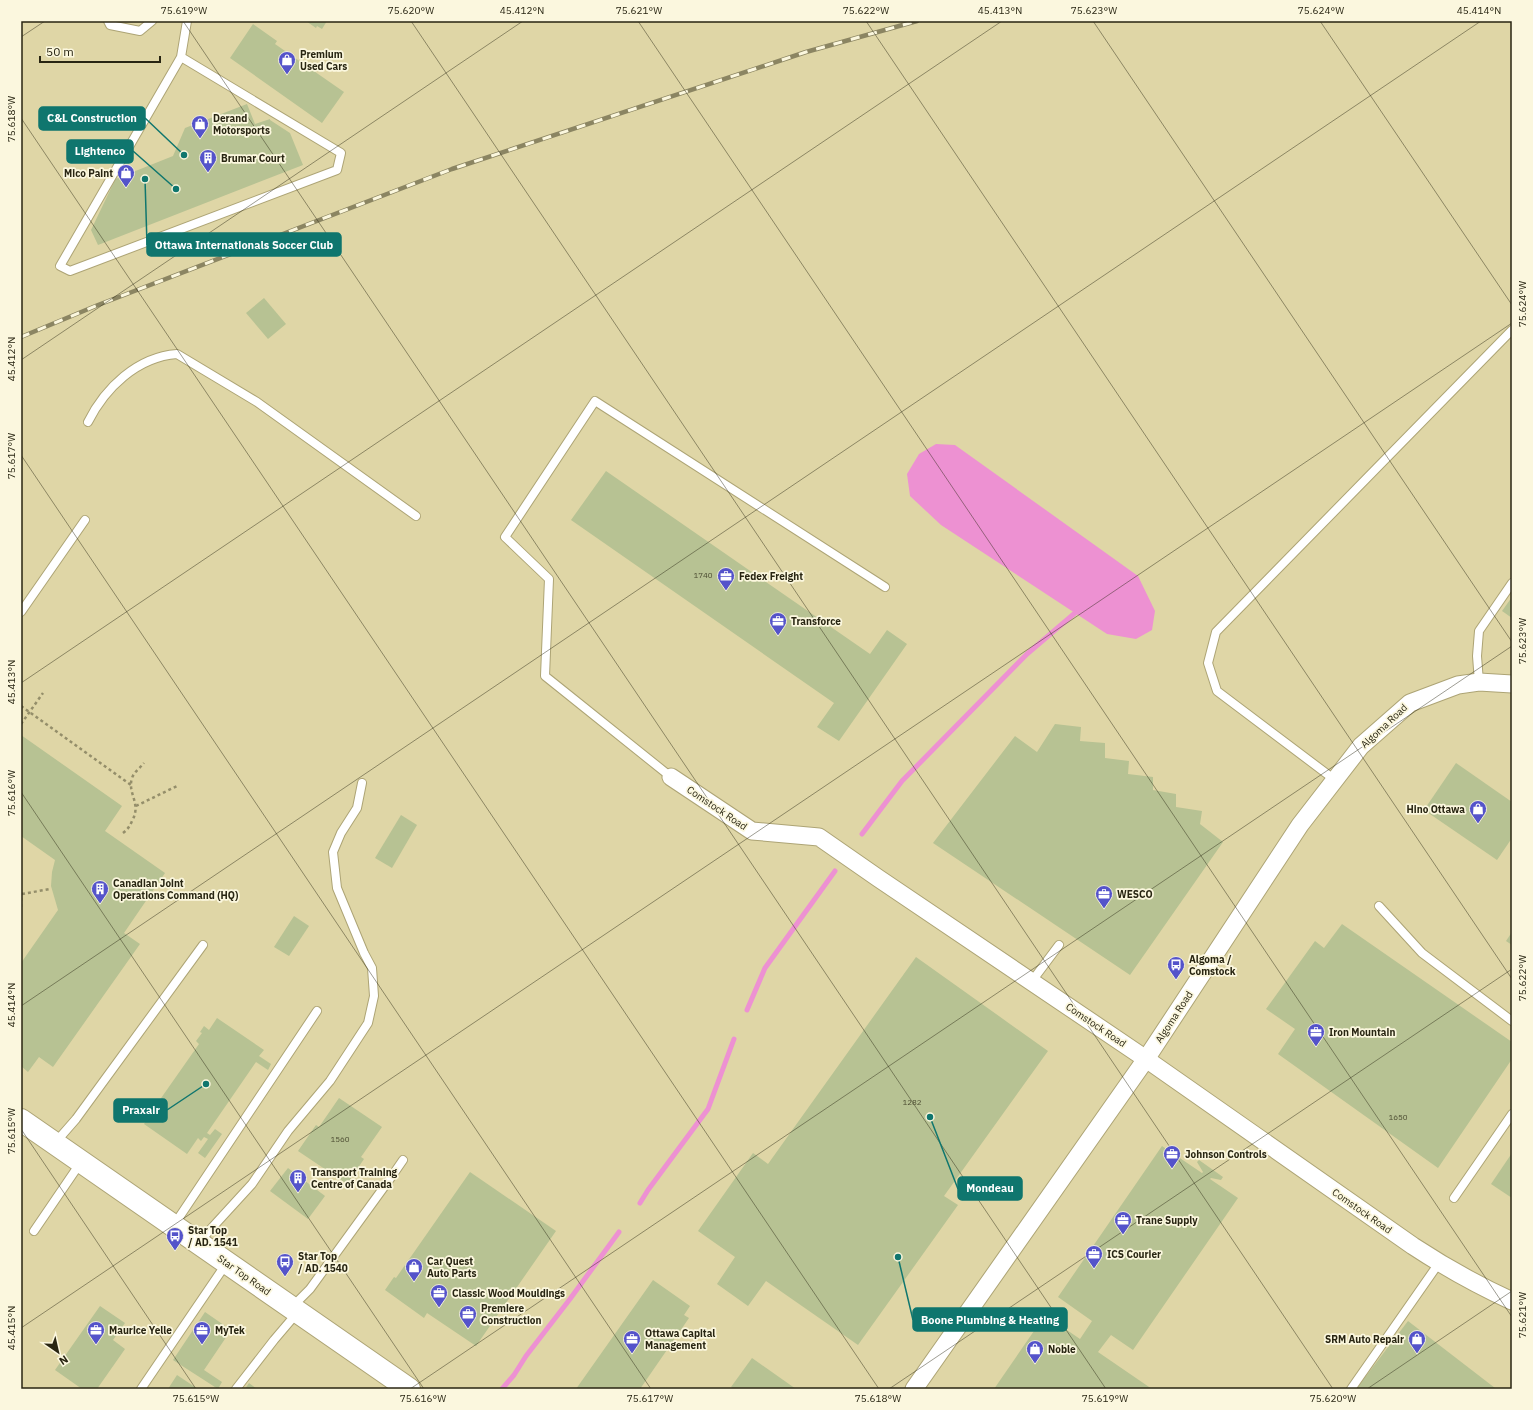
<svg xmlns="http://www.w3.org/2000/svg" width="1533" height="1410" viewBox="0 0 1533 1410" font-family="'IBM Plex Sans',sans-serif">
<style>
.water{fill:#ed91d2}
.lines{fill:none;stroke-linecap:round;stroke-linejoin:round}
.stream{stroke:#ed91d2;stroke-width:5}
.building{fill:#b7c293}
.lane-casing{stroke:#ada475;stroke-width:10}
.street-casing{stroke:#ada475;stroke-width:19}
.secondary-casing{stroke:#ada475;stroke-width:24}
.path{stroke:#948e6a;stroke-width:2.5;stroke-dasharray:3 3;stroke-linecap:butt}
.lane{stroke:#fff;stroke-width:8}
.street{stroke:#fff;stroke-width:17}
.secondary{stroke:#fff;stroke-width:22}
.rail-casing{stroke:#8b8562;stroke-width:4.5}
.rail{stroke:#fbf7de;stroke-width:3;stroke-dasharray:9;stroke-linecap:butt}
.ticks{fill:none;stroke:#282512;stroke-width:1;stroke-opacity:0.45}
.labels{text-anchor:middle;dominant-baseline:central;stroke-width:3.5;stroke-linejoin:round;paint-order:stroke}
.number-label{font-size:8px;fill:#4c4c32}
.poi-label{font-size:10px;font-weight:bold;fill:#282512;stroke:#fbf7de;text-anchor:start}
.street-label{font-size:10px;fill:#282512;stroke:#fbf7de}
.leader{fill:none;stroke:#0f766e;stroke-width:1.5}
.callout-dot{fill:#0f766e;stroke:#fbf7de;stroke-width:1.5}
.callout{fill:#0f766e;stroke:#0f766e;stroke-width:1.5}
.callout-label{font-size:11px;text-anchor:middle;font-weight:bold;fill:#fff}
.neatline{fill:none;stroke:#282512;stroke-width:1.5}
.ticks-label{font-size:10px;text-anchor:middle;fill:#282512}
</style>
<rect width="100%" height="100%" fill="#dfd6a6"/>
<!-- water -->
<polygon class="water" points="936,444 955,445 1138,576 1155,611 1152,630 1136,639 1107,634 941,525 910,496 907,474 919,454"/>
<g class="lines">
<!-- stream -->
<g class="stream">
<polyline points="862,834 902,781 1027,654 1075,613"/>
<polyline points="747,1010 765,968 835,871"/>
<polyline points="640,1203 648,1190 708,1109 734,1039"/>
<polyline points="502,1389 514,1375 526,1356 570,1299 619,1232"/>
</g>
</g>
<!-- building -->
<g class="building">
<polygon points="306,21 327,21 322,29 317,26 316,28"/>
<polygon points="253,24 277,41 275,44 344,92 322,123 230,58"/>
<polygon points="247,104 255,124 270,119 270,120 290,133 303,165 98,245 91,230 114,182 113,180 173,156 185,128"/>
<polygon points="264,298 286,324 268,339 246,313"/>
<polygon points="606,471 870,654 887,630 907,644 839,741 817,727 834,703 571,520"/>
<polygon points="1512,597 1512,618 1502,611"/>
<polygon points="1055,724 1081,727 1080,741 1105,743 1105,758 1129,761 1128,774 1153,777 1153,790 1176,794 1176,807 1202,811 1200,824 1223,842 1130,975 933,843 1015,736 1037,752"/>
<polygon points="21,735 122,806 105,831 165,873 124,933 140,944 53,1067 39,1057 28,1072 21,1066 21,963 58,910 51,886 52,872 55,860 21,836"/>
<polygon points="1456,763 1512,802 1512,838 1497,860 1424,810"/>
<polygon points="401,815 417,825 392,868 375,858"/>
<polygon points="294,916 309,926 289,956 274,947"/>
<polygon points="1342,924 1512,1042 1512,1059 1438,1168 1278,1054 1295,1029 1266,1009 1315,941 1324,948"/>
<polygon points="1512,932 1512,945 1506,941"/>
<polygon points="916,957 1048,1051 944,1196 958,1205 858,1345 766,1281 748,1306 717,1284 735,1257 698,1231 753,1153 768,1164"/>
<polygon points="217,1018 264,1050 259,1056 271,1064 268,1070 256,1062 207,1133 210,1135 215,1129 222,1134 205,1158 198,1153 208,1139 204,1137 201,1141 198,1138 187,1154 144,1124 155,1107 152,1105 156,1099 159,1101 199,1044 196,1041 202,1033 200,1032 204,1026 209,1030"/>
<polygon points="339,1098 382,1127 361,1157 364,1159 347,1184 298,1151 316,1125 319,1127"/>
<polygon points="1162,1146 1202,1173 1203,1172 1197,1162 1199,1160 1223,1177 1221,1180 1211,1178 1210,1179 1238,1198 1133,1350 1111,1335 1098,1352 1152,1389 994,1389 1045,1315 1080,1339 1092,1321 1058,1297"/>
<polygon points="1512,1153 1512,1198 1491,1184"/>
<polygon points="288,1168 325,1196 308,1219 270,1191"/>
<polygon points="470,1172 556,1231 476,1346 427,1313 424,1318 385,1290 394,1277 396,1278"/>
<polygon points="653,1280 690,1306 684,1315 689,1318 640,1389 576,1389"/>
<polygon points="100,1306 125,1323 113,1340 125,1349 97,1389 82,1389 55,1370"/>
<polygon points="205,1312 231,1330 204,1370 222,1382 218,1389 173,1360"/>
<polygon points="1408,1321 1495,1388 1494,1389 1356,1389"/>
<polygon points="752,1358 796,1389 734,1389 731,1387"/>
<polygon points="177,1375 198,1389 168,1389"/>
<polygon points="249,1383 257,1389 245,1389"/>
</g>
<g class="lines">
<defs>
<g id="lane">
<polyline points="108,21 110,25 140,31 152,21"/>
<polyline points="181,57 341,153 337,170 70,271 60,266 181,57 187,21"/>
<path d="M88,422C105,388 137,357 177,354L257,402L416,516"/>
<polyline points="21,612 85,520"/>
<polyline points="1479,682 1477,656 1479,631 1512,583"/>
<polyline points="671,777 545,676 549,579 505,537 595,401 885,587"/>
<polyline points="1335,780 1217,691 1208,663 1216,632 1512,330"/>
<polyline points="1379,906 1422,953 1512,1021"/>
<polyline points="1032,981 1059,945"/>
<polyline points="55,1143 76,1119 203,945"/>
<polyline points="1454,1198 1512,1114"/>
<polyline points="174,1225 317,1011"/>
<polyline points="34,1231 81,1162"/>
<polyline points="198,1243 252,1184 288,1131 330,1081 368,1023 374,996 372,968 364,953 337,888 333,852 341,833 357,808 362,783"/>
<polyline points="293,1306 310,1289 392,1176 403,1160"/>
<polyline points="141,1389 226,1264"/>
<polyline points="236,1389 274,1340 297,1313"/>
<polyline points="1351,1389 1439,1263"/>
</g>
<g id="street">
<path d="M671,777L752,831L819,837L878,878L1146,1059L1413,1246C1445,1267 1477,1285 1512,1301"/>
<polyline points="914,1389 1146,1059 1300,825 1361,746 1410,703 1458,685 1479,682 1512,684"/>
</g>
<polyline id="secondary" points="21,1120 409,1389"/>
</defs>
<!-- lane casing -->
<use href="#lane" class="lane-casing"/>
<!-- street casing -->
<use href="#street" class="street-casing"/>
<!-- secondary casing -->
<use href="#secondary" class="secondary-casing"/>
<!-- path -->
<g class="path">
<polyline points="21,706 131,785"/>
<polyline points="21,724 43,693"/>
<polyline points="136,806 177,786"/>
<path d="M123,833C128,829 130,826 132,821C142,803 127,794 132,778C134,772 140,768 144,763"/>
<polyline points="21,892 21,909"/>
<polyline points="22,894 50,889"/>
</g>
<!-- lane -->
<use href="#lane" class="lane"/>
<!-- street -->
<use href="#street" class="street"/>
<!-- secondary -->
<use href="#secondary" class="secondary"/>
<defs>
<polyline id="rail" points="21,337 98,305 452,169 806,52 917,21"/>
</defs>
<!-- rail casing -->
<use href="#rail" class="rail-casing"/>
<!-- rail -->
<use href="#rail" class="rail"/>
</g>
<!-- ticks -->
<path class="ticks" d="M183,21L1106,1389M411,21L1333,1389M638,21L1512,1317M866,21L1512,979M1093,21L1512,642M1320,21L1512,305M21,37L45,21M21,118L879,1389M21,360L523,21M21,455L651,1389M21,683L1002,21M21,792L424,1389M21,1006L1481,21M21,1129L196,1389M21,1328L1512,323M410,1389L1512,646M889,1389L1512,969M1367,1389L1512,1291"/>
<!-- icons -->
<defs>
<symbol id="shop-pin" viewBox="-11 -11 22 30"><path d="M0 17L-7.5 6A9.5 9.5 0 1 1 7.5 6Z" fill="#5453ca" stroke="#fbf7de"/><path d="M-5-2.5h2.3a2.7 3.5 0 0 1 5.4 0H5L5.5 6h-11ZM-1.5-2.5h3a1.5 2.3 0 0 0-3 0Z" fill="#fff"/></symbol>
<symbol id="building-pin" viewBox="-11 -11 22 30"><path d="M0 17L-7.5 6A9.5 9.5 0 1 1 7.5 6Z" fill="#5453ca" stroke="#fbf7de"/><path d="M-4-6H4V6H1V3H-1V6H-4ZM-2.5-4.3h1.7v1.8h-1.7ZM.8-4.3h1.7v1.8H.8ZM-2.5-1h1.7V.8h-1.7ZM.8-1h1.7V.8H.8Z" fill="#fff"/></symbol>
<symbol id="office-pin" viewBox="-11 -11 22 30"><path d="M0 17L-7.5 6A9.5 9.5 0 1 1 7.5 6Z" fill="#5453ca" stroke="#fbf7de"/><path d="M-6-3h4V-5.5h4V-3h4V5H-6ZM-1-4.5V-3h2v-1.5ZM-6 0V1H6V0Z" fill="#fff"/></symbol>
<symbol id="bus-pin" viewBox="-11 -11 22 30"><path d="M0 17L-7.5 6A9.5 9.5 0 1 1 7.5 6Z" fill="#5453ca" stroke="#fbf7de"/><path d="M-5-6H5V4H4V6H2V4H-2V6H-4V4H-5ZM-3.5-4V0h7V-4ZM-3.5 1.2v1.5H-2V1.2ZM2 1.2v1.5H3.5V1.2Z" fill="#fff"/></symbol>
</defs>
<g fill-rule="evenodd">
<use href="#shop-pin" x="277" y="50" width="20" height="27"/>
<use href="#shop-pin" x="190" y="114" width="20" height="27"/>
<use href="#building-pin" x="198" y="148" width="20" height="27"/>
<use href="#shop-pin" x="116" y="163" width="20" height="27"/>
<use href="#office-pin" x="716" y="566" width="20" height="27"/>
<use href="#office-pin" x="768" y="611" width="20" height="27"/>
<use href="#shop-pin" x="1468" y="799" width="20" height="27"/>
<use href="#building-pin" x="90" y="879" width="20" height="27"/>
<use href="#office-pin" x="1094" y="884" width="20" height="27"/>
<use href="#bus-pin" x="1166" y="955" width="20" height="27"/>
<use href="#office-pin" x="1306" y="1022" width="20" height="27"/>
<use href="#office-pin" x="1162" y="1144" width="20" height="27"/>
<use href="#building-pin" x="288" y="1168" width="20" height="27"/>
<use href="#office-pin" x="1113" y="1210" width="20" height="27"/>
<use href="#bus-pin" x="165" y="1226" width="20" height="27"/>
<use href="#office-pin" x="1084" y="1244" width="20" height="27"/>
<use href="#bus-pin" x="275" y="1252" width="20" height="27"/>
<use href="#shop-pin" x="404" y="1257" width="20" height="27"/>
<use href="#office-pin" x="429" y="1283" width="20" height="27"/>
<use href="#office-pin" x="458" y="1304" width="20" height="27"/>
<use href="#office-pin" x="86" y="1320" width="20" height="27"/>
<use href="#office-pin" x="192" y="1320" width="20" height="27"/>
<use href="#office-pin" x="622" y="1329" width="20" height="27"/>
<use href="#shop-pin" x="1407" y="1329" width="20" height="27"/>
<use href="#shop-pin" x="1025" y="1339" width="20" height="27"/>
</g>
<g class="labels">
<!-- number labels -->
<g class="number-label">
<text x="703" y="575">1740</text>
<text x="912" y="1102">1282</text>
<text x="1398" y="1117">1650</text>
<text x="340" y="1139">1560</text>
</g>
<!-- poi labels -->
<g class="poi-label">
<text x="300" y="54">Premium<tspan x="300" dy="12">Used Cars</tspan></text>
<text x="213" y="118">Derand<tspan x="213" dy="12">Motorsports</tspan></text>
<text x="221" y="158">Brumar Court</text>
<text x="113" y="173" text-anchor="end">Mico Paint</text>
<text x="739" y="576">Fedex Freight</text>
<text x="791" y="621">Transforce</text>
<text x="1465" y="809" text-anchor="end">Hino Ottawa</text>
<text x="113" y="883">Canadian Joint<tspan x="113" dy="12">Operations Command (HQ)</tspan></text>
<text x="1117" y="894">WESCO</text>
<text x="1189" y="959">Algoma /<tspan x="1189" dy="12">Comstock</tspan></text>
<text x="1329" y="1032">Iron Mountain</text>
<text x="1185" y="1154">Johnson Controls</text>
<text x="311" y="1172">Transport Training<tspan x="311" dy="12">Centre of Canada</tspan></text>
<text x="1136" y="1220">Trane Supply</text>
<text x="188" y="1230">Star Top<tspan x="188" dy="12">/ AD. 1541</tspan></text>
<text x="1107" y="1254">ICS Courier</text>
<text x="298" y="1256">Star Top<tspan x="298" dy="12">/ AD. 1540</tspan></text>
<text x="427" y="1261">Car Quest<tspan x="427" dy="12">Auto Parts</tspan></text>
<text x="452" y="1293">Classic Wood Mouldings</text>
<text x="481" y="1308">Premiere<tspan x="481" dy="12">Construction</tspan></text>
<text x="109" y="1330">Maurice Yelle</text>
<text x="215" y="1330">MyTek</text>
<text x="645" y="1333">Ottawa Capital<tspan x="645" dy="12">Management</tspan></text>
<text x="1404" y="1339" text-anchor="end">SRM Auto Repair</text>
<text x="1048" y="1349">Noble</text>
</g>
<!-- street labels -->
<g class="street-label">
<text transform="translate(1384 726) rotate(-43)">Algoma Road</text>
<text transform="translate(717 808) rotate(34)">Comstock Road</text>
<text transform="translate(1174 1017) rotate(-57)">Algoma Road</text>
<text transform="translate(1096 1025) rotate(34)">Comstock Road</text>
<text transform="translate(1362 1211) rotate(35)">Comstock Road</text>
<text transform="translate(244 1275) rotate(35)">Star Top Road</text>
</g>
</g>
<!-- callouts -->
<path class="leader" d="M184 155L145 118M176 189L133 151M145 179L147 245M206 1084L167 1110M930 1117L958 1189M898 1257L913 1320"/>
<g class="callout-dot">
<circle cx="184" cy="155" r="4"/>
<circle cx="176" cy="189" r="4"/>
<circle cx="145" cy="179" r="4"/>
<circle cx="206" cy="1084" r="4"/>
<circle cx="930" cy="1117" r="4"/>
<circle cx="898" cy="1257" r="4"/>
</g>
<g class="callout">
<rect x="39" y="107" width="106" height="23" rx="4"/>
<rect x="67" y="140" width="66" height="23" rx="4"/>
<rect x="147" y="233" width="194" height="23" rx="4"/>
<rect x="114" y="1099" width="53" height="23" rx="4"/>
<rect x="958" y="1177" width="64" height="23" rx="4"/>
<rect x="913" y="1308" width="154" height="23" rx="4"/>
</g>
<g class="callout-label">
<text x="92" y="122">C&amp;L Construction</text>
<text x="100" y="155">Lightenco</text>
<text x="244" y="249">Ottawa Internationals Soccer Club</text>
<text x="141" y="1114">Praxair</text>
<text x="990" y="1192">Mondeau</text>
<text x="990" y="1324">Boone Plumbing &amp; Heating</text>
</g>
<!-- border -->
<rect width="1533" height="1410" fill="none" stroke="#fbf7de" stroke-width="44"/>
<!-- north arrow -->
<g transform="translate(58 1352) rotate(146)" stroke="#fbf7de" stroke-width="3" paint-order="stroke">
<path d="M0-3L7 15L0 10L-7 15Z" fill="#282512"/>
<text y="-6" font-size="11" font-weight="bold" text-anchor="middle" fill="#282512">N</text>
</g>
<!-- scale -->
<path d="M40 56v6h120v-6" fill="none" stroke="#282512" stroke-width="2"/>
<text x="46" y="56" font-size="12" fill="#282512" stroke="#fbf7de" stroke-width="3" paint-order="stroke">50 m</text>
<rect x="22" y="22" width="1489" height="1366" class="neatline"/>
<g class="ticks-label">
<text x="184" y="14">75.619°W</text>
<text x="411" y="14">75.620°W</text>
<text x="522" y="14">45.412°N</text>
<text x="639" y="14">75.621°W</text>
<text x="866" y="14">75.622°W</text>
<text x="1000" y="14">45.413°N</text>
<text x="1094" y="14">75.623°W</text>
<text x="1321" y="14">75.624°W</text>
<text x="1479" y="14">45.414°N</text>
<text transform="translate(11 119) rotate(-90)" y="4">75.618°W</text>
<text transform="translate(1522 304) rotate(-90)" y="4">75.624°W</text>
<text transform="translate(11 359) rotate(-90)" y="4">45.412°N</text>
<text transform="translate(11 456) rotate(-90)" y="4">75.617°W</text>
<text transform="translate(1522 641) rotate(-90)" y="4">75.623°W</text>
<text transform="translate(11 682) rotate(-90)" y="4">45.413°N</text>
<text transform="translate(11 793) rotate(-90)" y="4">75.616°W</text>
<text transform="translate(1522 978) rotate(-90)" y="4">75.622°W</text>
<text transform="translate(11 1005) rotate(-90)" y="4">45.414°N</text>
<text transform="translate(11 1131) rotate(-90)" y="4">75.615°W</text>
<text transform="translate(1522 1315) rotate(-90)" y="4">75.621°W</text>
<text transform="translate(11 1328) rotate(-90)" y="4">45.415°N</text>
<text x="196" y="1402">75.615°W</text>
<text x="423" y="1402">75.616°W</text>
<text x="650" y="1402">75.617°W</text>
<text x="878" y="1402">75.618°W</text>
<text x="1105" y="1402">75.619°W</text>
<text x="1333" y="1402">75.620°W</text>
</g>
</svg>
